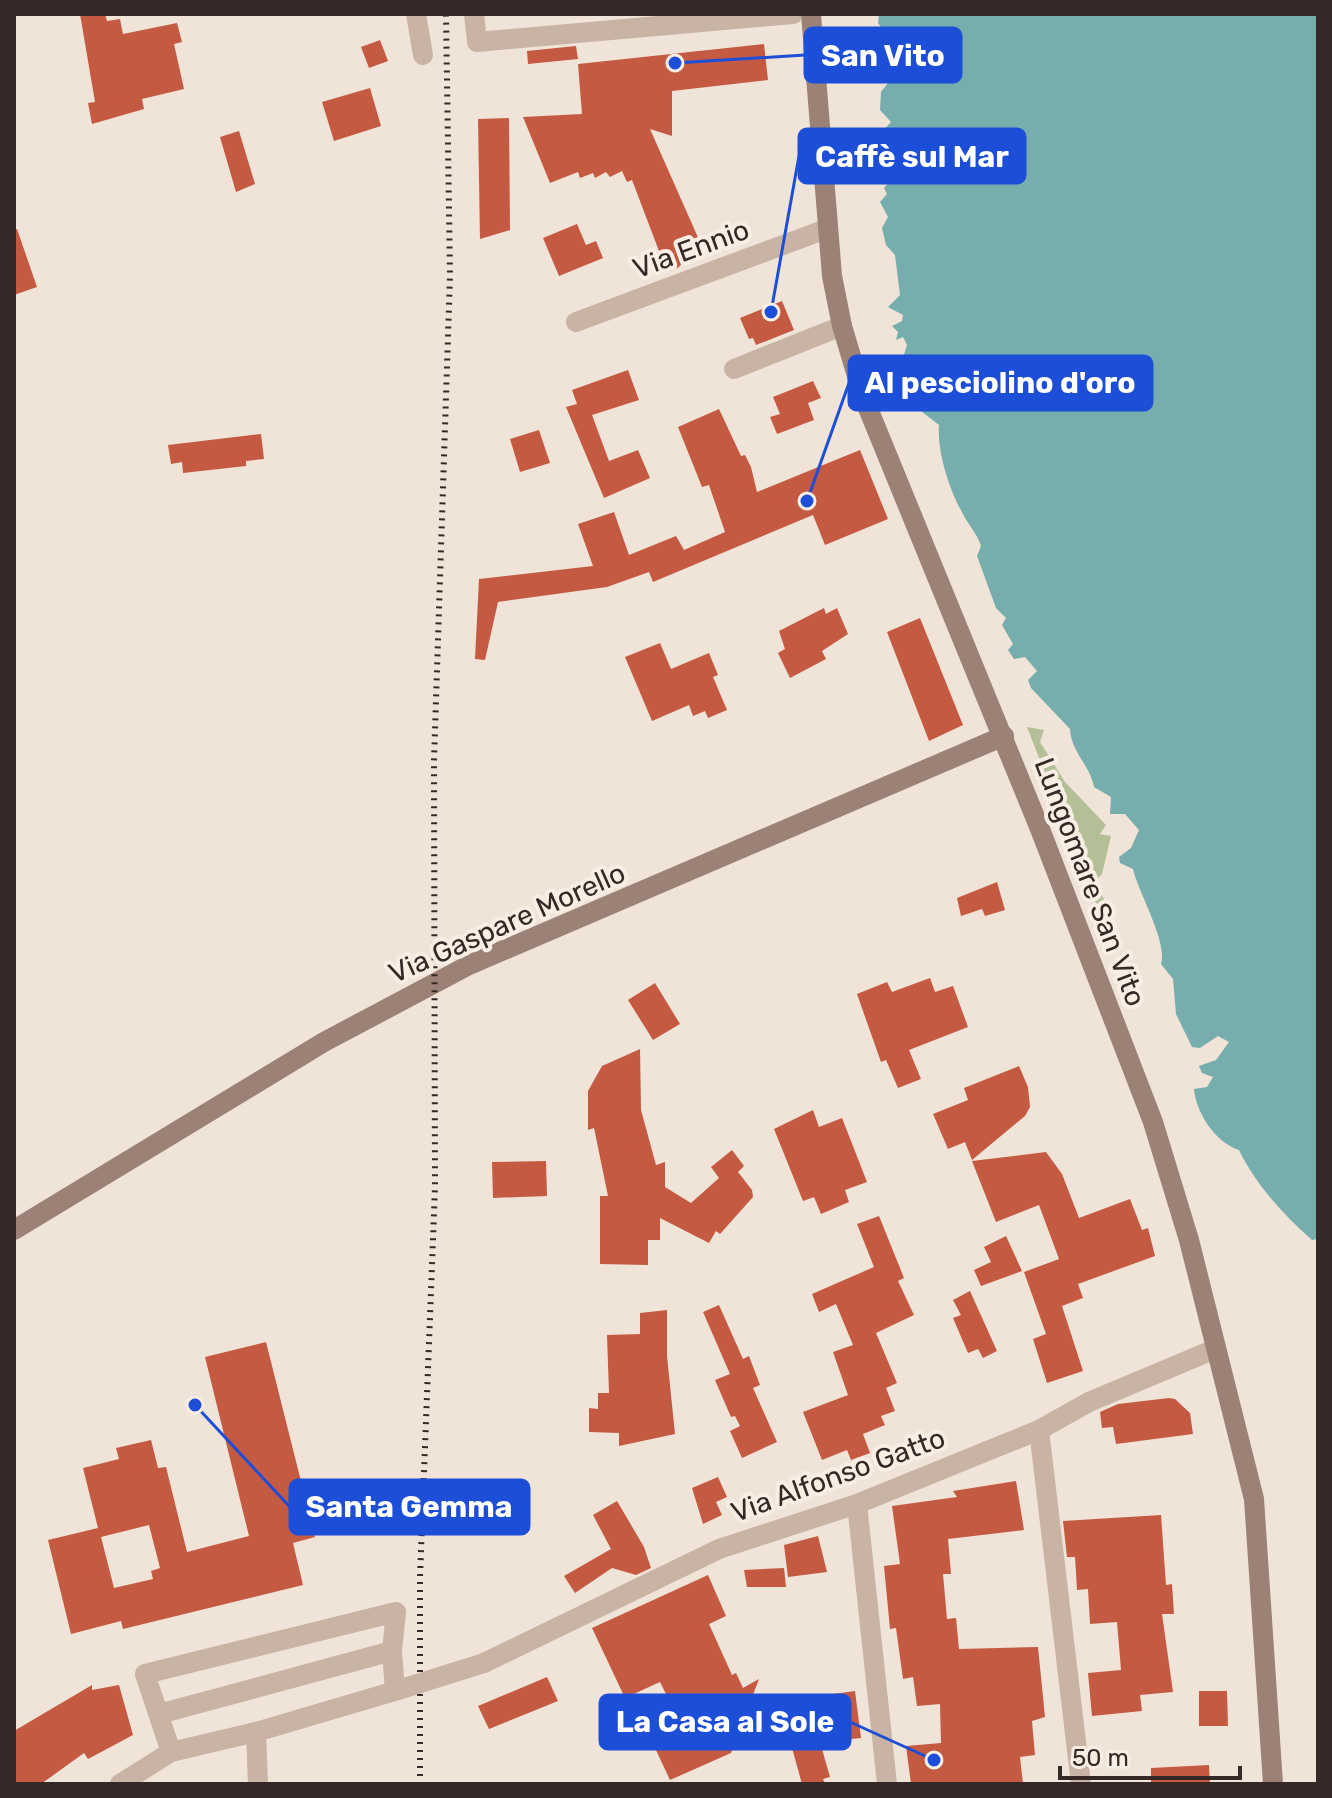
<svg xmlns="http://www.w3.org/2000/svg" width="1332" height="1798" viewBox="0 0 1332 1798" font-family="Rubik,sans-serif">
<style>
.green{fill:#b4bf98}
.water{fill:#77adac}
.building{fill:#c55a42;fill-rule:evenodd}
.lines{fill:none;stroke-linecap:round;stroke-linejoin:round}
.street{stroke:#c8b3a4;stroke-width:20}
.secondary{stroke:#9b8176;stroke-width:20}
.rail{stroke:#342926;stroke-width:6;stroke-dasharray:2 6;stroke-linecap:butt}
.street-bridge{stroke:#c8b3a4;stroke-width:20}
.labels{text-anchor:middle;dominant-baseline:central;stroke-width:8;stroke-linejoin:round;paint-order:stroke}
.street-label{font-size:28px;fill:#342926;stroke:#f8eee4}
.leader{fill:none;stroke:#1d4ed8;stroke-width:3}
.callout-dot{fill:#1d4ed8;stroke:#f8eee4;stroke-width:3}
.callout{fill:#1d4ed8;stroke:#1d4ed8;stroke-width:3}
.callout-label{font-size:30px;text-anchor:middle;font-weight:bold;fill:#fff}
</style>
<rect width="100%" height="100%" fill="#f0e3d8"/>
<!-- green -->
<polygon class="green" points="1027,727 1044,730 1040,742 1065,782 1106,825 1100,834 1111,836 1102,874 1095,882 1104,899 1099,911"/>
<!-- water -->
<path class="water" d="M879,14H1318V1239L1312,1240C1283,1214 1256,1185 1239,1150C1216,1143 1196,1113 1194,1089L1207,1087L1213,1077L1202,1073L1199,1066L1216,1060L1229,1042L1218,1036L1200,1048L1192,1047L1176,1014L1173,979L1161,964C1168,942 1138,892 1133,869L1120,863L1119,857L1131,848L1139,830L1125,814H1110L1111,797L1094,787C1090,765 1071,752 1070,729L1031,688L1028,680L1037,671L1025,657L1014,659L1008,650L1013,644L1002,625L1006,618L996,608L977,556L981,546C977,533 968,525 962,512C949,489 937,451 939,425L908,401L918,389L900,368L907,345L903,337L896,340L898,332L892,326L902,321L903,315L888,307L900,295L895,255L886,245L882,228L888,217L880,202L887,194L884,188L891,180L882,167L887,160L884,130L891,122L880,110L881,92L894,75L885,61L892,42L878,23Z"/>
<!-- building -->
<g class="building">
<polygon points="80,14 105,14 107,21 120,19 123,34 177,23 182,42 174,44 184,89 142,99 144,109 92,124 88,103 95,102"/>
<polygon points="380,40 388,61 369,68 361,47"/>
<polygon points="764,44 768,80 672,91 672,136 650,129 700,242 679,267 667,272 632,180 627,182 622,171 610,177 606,172 595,178 593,173 580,178 578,172 550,183 523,117 582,114 578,64"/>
<polygon points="576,46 578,59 528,64 527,51"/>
<polygon points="370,88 381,126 334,141 322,102"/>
<polygon points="509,118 510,230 480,239 478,119"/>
<polygon points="239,131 255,184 236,192 220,137"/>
<polygon points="577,224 586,245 596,241 603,258 559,276 543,238"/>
<polygon points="17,229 37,287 14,295 14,230"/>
<polygon points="782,301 794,330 756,345 753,338 749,339 740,318"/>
<polygon points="628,370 639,400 592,415 609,461 638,450 650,478 604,498 566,407 577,404 572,390"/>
<polygon points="813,381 821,398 808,403 814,420 777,434 770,417 780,414 773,397"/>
<polygon points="719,409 741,456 745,455 751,467 757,492 860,450 888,519 825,545 813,515 653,582 649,572 607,587 498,602 485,660 475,659 479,579 593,566 578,524 614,512 629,555 676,536 684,550 725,532 709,485 702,487 678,427"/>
<polygon points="539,430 550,463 520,472 510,439"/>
<polygon points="261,434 264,459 246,461 246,466 183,473 182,462 171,464 168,445"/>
<polygon points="824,608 826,614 837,608 848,634 822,651 826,659 790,678 778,653 785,649 779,631"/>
<polygon points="920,618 963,725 929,741 887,632"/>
<polygon points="660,643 671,669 709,653 718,675 713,677 727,710 708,718 705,711 693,716 689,705 652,721 625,657"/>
<polygon points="997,882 1005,910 985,916 982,909 961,916 957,898"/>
<polygon points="930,978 935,992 953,986 968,1027 909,1050 921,1079 898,1088 886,1060 881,1062 857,994 887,982 892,992"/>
<polygon points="655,983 680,1024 653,1040 628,1000"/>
<polygon points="640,1049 641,1110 656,1165 665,1162 665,1187 691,1203 719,1178 711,1167 732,1150 744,1166 738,1172 752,1190 753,1197 720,1234 716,1231 709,1243 660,1218 660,1240 648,1240 648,1265 600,1264 600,1196 608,1196 594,1128 588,1130 588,1091 602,1066"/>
<polygon points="1019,1066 1028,1087 1030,1107 1025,1116 972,1160 965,1142 948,1149 933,1114 968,1100 964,1088"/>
<polygon points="813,1110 819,1127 842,1118 867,1182 845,1190 849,1202 821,1214 814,1197 803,1201 774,1129"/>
<polygon points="1046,1152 1062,1174 1079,1218 1130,1199 1142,1230 1148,1228 1155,1256 1078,1284 1083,1298 1062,1306 1083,1371 1047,1383 1033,1339 1046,1334 1024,1272 1059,1259 1039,1205 996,1222 972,1161"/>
<polygon points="546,1161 547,1196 493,1198 492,1162"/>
<polygon points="879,1216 904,1278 898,1281 914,1315 876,1333 897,1383 886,1388 895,1411 881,1416 885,1425 863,1434 870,1453 851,1460 847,1450 822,1460 803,1412 848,1395 833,1352 853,1345 836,1304 819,1312 812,1294 874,1267 857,1224"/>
<polygon points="1006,1236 1022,1271 981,1286 974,1270 991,1262 984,1247"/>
<polygon points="970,1291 997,1351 983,1358 978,1349 968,1353 953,1318 961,1315 953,1300"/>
<polygon points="719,1305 743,1359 749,1356 760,1385 753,1388 777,1442 742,1458 730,1431 740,1426 735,1416 731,1417 715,1380 730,1374 703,1312"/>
<polygon points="667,1310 667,1356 675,1434 619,1446 619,1433 589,1432 589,1408 598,1409 598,1393 609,1393 607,1335 640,1334 640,1313"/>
<path d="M266,1342L315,1537L293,1543L303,1585L123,1629L121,1621L71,1634L48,1540L98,1528L83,1468L119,1459L116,1448L151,1440L158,1468L166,1467L187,1552L249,1536L205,1357ZM149,1525L160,1568L151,1571L153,1579L114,1588L101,1537Z"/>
<polygon points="1169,1398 1175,1399 1190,1413 1193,1434 1116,1444 1113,1427 1102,1428 1100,1412 1118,1404"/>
<polygon points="718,1477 727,1497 716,1502 722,1515 703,1524 692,1488"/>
<polygon points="1016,1481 1024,1530 948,1539 951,1574 943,1574 947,1619 956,1618 959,1649 1038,1647 1045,1717 1032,1721 1035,1755 1020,1757 1023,1784 911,1784 906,1746 941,1743 940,1704 917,1706 913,1677 903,1679 896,1628 890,1629 884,1566 900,1564 892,1506 957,1497 953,1491"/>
<polygon points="617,1501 644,1547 651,1568 636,1575 612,1568 575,1593 564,1576 611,1549 593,1515"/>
<polygon points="1161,1515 1166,1585 1172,1584 1174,1614 1162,1614 1173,1692 1140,1695 1142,1711 1092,1716 1088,1673 1121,1670 1117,1622 1090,1624 1088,1589 1077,1590 1075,1557 1067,1557 1063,1521"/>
<polygon points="818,1536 827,1572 788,1577 784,1545"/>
<polygon points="784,1568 786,1587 747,1587 744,1570"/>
<polygon points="708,1575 726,1616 709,1624 732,1675 736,1673 743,1688 759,1679 744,1718 728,1728 736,1739 731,1753 670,1780 655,1748 686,1734 660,1682 625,1698 592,1628"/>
<polygon points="547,1677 558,1701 489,1729 478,1706"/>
<polygon points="92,1685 92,1690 119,1685 133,1735 88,1759 84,1753 41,1784 14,1784 14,1731"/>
<polygon points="855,1691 861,1738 823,1742 820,1723 836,1721 833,1694"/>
<polygon points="1199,1691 1227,1691 1228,1726 1199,1726"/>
<polygon points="816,1728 830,1777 823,1779 825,1784 802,1784 789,1737"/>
<polygon points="1209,1765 1210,1784 1151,1784 1151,1768"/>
</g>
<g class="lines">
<!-- street -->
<g class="street">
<polyline points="416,14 423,55"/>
<polyline points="474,14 477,42 793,14"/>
<polyline points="576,322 826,229"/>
<polyline points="734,369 842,326"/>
<polyline points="1039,1430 1081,1784"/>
<polyline points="857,1504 887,1784"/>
<polyline points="484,1663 719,1549 857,1504 1039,1430 1089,1402 1215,1349"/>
<polyline points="159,1714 392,1651"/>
<polyline points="256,1732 258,1784"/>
<polyline points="120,1784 171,1752 256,1732 395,1691 392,1651 396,1612 145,1674 171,1752"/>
</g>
<!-- secondary -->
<g class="secondary">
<polyline points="811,14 832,276 842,326 863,396 1040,829 1153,1122 1189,1240 1254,1499 1273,1784"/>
<polyline points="14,1230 324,1042 469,965 1004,736"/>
</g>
<!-- rail -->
<polyline class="rail" points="420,1784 420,1577 435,1187 434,761 450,276 446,14"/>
<!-- street-bridge -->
<polyline class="street-bridge" points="395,1691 484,1663"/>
</g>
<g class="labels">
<!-- street labels -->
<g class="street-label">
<text transform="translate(691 249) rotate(-20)">Via Ennio</text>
<text transform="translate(1090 882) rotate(69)">Lungomare San Vito</text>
<text transform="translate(507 923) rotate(-24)">Via Gaspare Morello</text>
<text transform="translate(838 1475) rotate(-20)">Via Alfonso Gatto</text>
</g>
</g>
<!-- callouts -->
<path class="leader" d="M675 63L805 55M771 312L799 156M807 501L849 383M195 1405L290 1507M934 1760L850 1722"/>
<g class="callout-dot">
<circle cx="675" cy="63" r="8"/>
<circle cx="771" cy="312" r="8"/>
<circle cx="807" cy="501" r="8"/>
<circle cx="195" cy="1405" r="8"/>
<circle cx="934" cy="1760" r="8"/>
</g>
<g class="callout">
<rect x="805" y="28" width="156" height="54" rx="8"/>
<rect x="799" y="129" width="226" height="54" rx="8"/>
<rect x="849" y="356" width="303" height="54" rx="8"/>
<rect x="290" y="1480" width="239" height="54" rx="8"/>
<rect x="600" y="1695" width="250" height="54" rx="8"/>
</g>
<g class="callout-label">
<text x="883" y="66">San Vito</text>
<text x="912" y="167">Caffè sul Mar</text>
<text x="1000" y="393">Al pesciolino d'oro</text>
<text x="409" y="1517">Santa Gemma</text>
<text x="725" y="1732">La Casa al Sole</text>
</g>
<!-- border -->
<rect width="1332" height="1798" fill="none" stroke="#342926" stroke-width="32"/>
<!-- scale -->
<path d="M1060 1766v12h180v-12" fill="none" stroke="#342926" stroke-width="4"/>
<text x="1072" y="1766" font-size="24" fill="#342926" stroke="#f8eee4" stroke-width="6" paint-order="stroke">50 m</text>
</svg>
